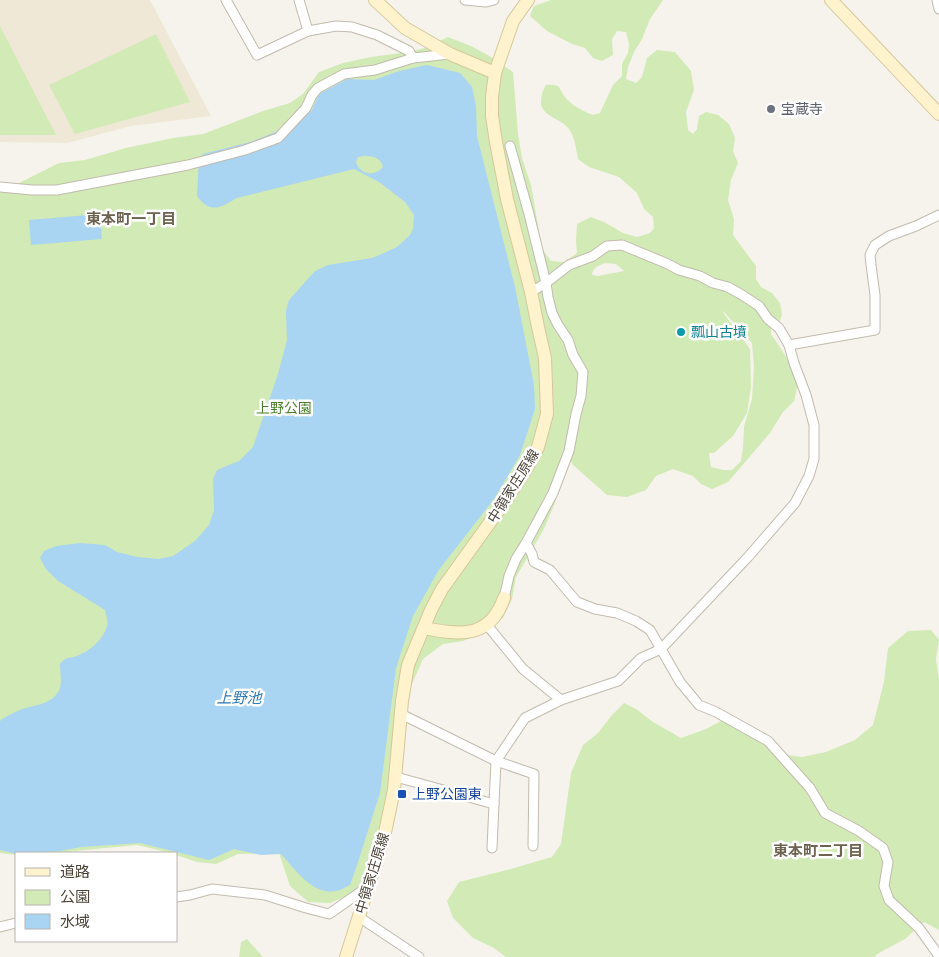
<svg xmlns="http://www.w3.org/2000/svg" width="939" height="957" viewBox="0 0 939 957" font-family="'Roboto Condensed','Noto Sans JP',sans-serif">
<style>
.education{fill:#efe8d6}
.green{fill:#d2eab5;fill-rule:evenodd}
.water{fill:#a9d4f2;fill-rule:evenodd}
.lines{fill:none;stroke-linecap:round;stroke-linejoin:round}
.street-casing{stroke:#c2bbae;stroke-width:11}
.secondary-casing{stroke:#d6c79b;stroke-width:14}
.street{stroke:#fff;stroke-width:9}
.secondary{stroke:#fff3cd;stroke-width:12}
.worship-dot{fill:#6b7280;stroke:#fff;stroke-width:2}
.culture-dot{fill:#0f9aa8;stroke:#fff;stroke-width:2}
.transit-dot{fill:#1a4fb4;stroke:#fff;stroke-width:2}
.labels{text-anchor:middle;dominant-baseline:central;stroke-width:5;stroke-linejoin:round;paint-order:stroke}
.worship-label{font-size:14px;fill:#5b616d;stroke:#fff;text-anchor:start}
.culture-label{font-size:14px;fill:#0d838f;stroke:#fff;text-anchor:start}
.park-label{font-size:14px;fill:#4a7f2a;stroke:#fff}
.street-label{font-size:14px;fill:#4b4439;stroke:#fff}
.transit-label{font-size:14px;fill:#164399;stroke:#fff;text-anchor:start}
.neighbourhood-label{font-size:15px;font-weight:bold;fill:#6e6250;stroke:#fff}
.water-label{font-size:15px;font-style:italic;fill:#2e7ab2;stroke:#fff}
</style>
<rect width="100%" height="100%" fill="#f6f3ec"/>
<!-- education -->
<polygon class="education" points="0,0 150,0 211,116 131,126 67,143 0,142"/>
<!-- green -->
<g class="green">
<path d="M551,0H663L650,19L642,39L634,52L628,67L626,79L636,83L642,77L647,58L657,50L675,52L691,71L694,90L686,112L688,130L693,134L697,129L699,116L706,112L718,115L729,124L735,138L733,151L738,163L731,180L728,200L734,219L733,235L756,266V279L761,287L772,293L780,303L782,315L779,323L771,328V334L791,364L798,384L794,401L783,412L770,433L728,482L712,489L701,484L693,476L673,469L656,476L646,490L627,497L607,495L573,465L566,454L561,482L555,503L544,529L516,577L512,599L503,618L480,634L463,641L443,644L423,659L411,686L402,727L379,858L359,891L330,903L308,902L290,886L279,853L238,854L216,864L197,862L176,855V853H171L137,845L54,853H16V855L0,853V186L19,183L59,163L85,160L126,148L173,138L203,134L263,111L290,103L303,94L319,72L343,63L371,57L408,52L425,48L448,37L471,46L491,57L513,72L518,134L522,158L531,185L542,249L551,261L564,262L577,253L576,242L577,224L591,217L604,222L623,233L637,237L650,233L654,228L653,217L644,209L637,193L619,177L589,167L578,159C576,149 575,137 569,129C561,118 539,116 541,100C542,93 543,90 546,85C562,84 558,88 565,97C571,105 584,112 593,115L600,113L613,85L622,76V64L628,53L629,44L626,32L617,31L612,39L613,55L602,61L593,58L585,48L572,44L547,31L530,16L534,6ZM605,263L616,264L624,271L598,276L592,275C593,267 598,266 605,263ZM722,311L724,312L752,343L754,367L752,399L744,427L743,447L741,461L732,470H723L711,467L709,453H714L733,436L747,413L751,387L750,349Z"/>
<polygon points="0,26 56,135 0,135"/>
<polygon points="156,34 190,102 75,134 49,85"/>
<polygon points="931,630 939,640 936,659 939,680 939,930 924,922 905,939 877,954 875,957 506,957 494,948 473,938 453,918 447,901 459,882 507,870 552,857 561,844 571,773 583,745 598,733 612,715 624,703 636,709 653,722 681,738 706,729 723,720 777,746 787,755 802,757 826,752 855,740 873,725 884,682 888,648 908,631"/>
<polygon points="247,939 263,957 239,957 241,942"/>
</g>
<!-- water -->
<g class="water">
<path d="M427,65L460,73L472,87L476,106L477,136L515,287L534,385L535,409L520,455L494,499L438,571L413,616L396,668L380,793L357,865L350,885C345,887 340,891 335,891C312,895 295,869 281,854L261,855L234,849L209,860L140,843L81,847L60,851L31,853L16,854L0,850V721L2,719C8,716 13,713 20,710C33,705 54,705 60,688C62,681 60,671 60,664C67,656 67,659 77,656C90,651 103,640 107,626C109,622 106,615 105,610L58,581L46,569L40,558L44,551L56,546L80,543L105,545L117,552L137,557L159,559L173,556L195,541L209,525L214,510L213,479L217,470L239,461L253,447L278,374L287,340L286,311L289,300L315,271L328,265L372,258L384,253L397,247L410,235L413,229L414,215L405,202L379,182L354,169L237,198C221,207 211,215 197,196L199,159L203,154L250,142L298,123L312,110L319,94L347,79L374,80L399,71ZM363,156C372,156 381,157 383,167C375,177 360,175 356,162L358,157Z"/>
<polygon points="100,214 102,239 31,245 29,220"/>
</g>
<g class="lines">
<defs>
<g id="street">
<polyline points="226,0 257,55 308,31 336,26 352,27 377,35 409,51 413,58"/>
<polyline points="299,0 308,31"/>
<polyline points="465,0 486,2 494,0"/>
<polyline points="937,0 939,9"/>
<polyline points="0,187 32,190 57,190 188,165 245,150 278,138 306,108 312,95 318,88 344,74 375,70 413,58 450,54"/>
<polyline points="789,345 875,330 875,295 871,265 870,255 875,245 889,236 916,226 939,215"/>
<polyline points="526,543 532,554 534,562 550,570 577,602 595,609 617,613 636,621 650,630 680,682 699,705 716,712 768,741 810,788 825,813 859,831 883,848 888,862 884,886 889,900 919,928 939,956"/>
<polyline points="504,598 509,576 516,559 526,543 553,493 569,451 576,414 581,396 583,372 573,355 568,340 558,325 552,313 548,297 546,283 529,214 510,146"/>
<polyline points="487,625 523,669 561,700"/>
<polyline points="401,714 496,761 534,774 533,846"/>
<polyline points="396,777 494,804"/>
<polyline points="492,848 496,761 525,718 561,700 618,681 641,658 661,649 748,557 795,503 809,476 814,459 814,425 806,395 794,363 789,345 779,328 768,319 759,306 742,295 728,287 713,283 700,276 679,270 668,264 622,245 607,246 593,256 569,265 546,283 531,292"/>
<polyline points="176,897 190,895 212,889 265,895 306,908 329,914 369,886"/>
<polyline points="359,917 419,957"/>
<polyline points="0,927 16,923"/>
</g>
<g id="secondary">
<polyline points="375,0 405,28 450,54 495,73"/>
<polyline points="831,0 939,114"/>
<path d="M424,628C460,635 490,639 504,598"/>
<polyline points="346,957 384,837 394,790 402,701 408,665 431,610 442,589 506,500 527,468 538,447 547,414 545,358 538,327 531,292 507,199 496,142 492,116 492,97 495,73 513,21 528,0"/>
</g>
</defs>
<!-- street casing -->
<use href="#street" class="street-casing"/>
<!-- secondary casing -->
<use href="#secondary" class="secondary-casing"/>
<!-- street -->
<use href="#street" class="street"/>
<!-- secondary -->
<use href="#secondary" class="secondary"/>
</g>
<!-- markers -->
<circle class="worship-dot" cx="771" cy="109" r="5"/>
<circle class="culture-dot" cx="681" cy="332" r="5"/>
<rect class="transit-dot" x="397" y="789" width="10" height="10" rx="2.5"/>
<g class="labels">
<!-- worship labels -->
<g class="worship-label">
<text x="781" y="109">宝蔵寺</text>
</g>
<!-- culture labels -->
<g class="culture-label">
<text x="691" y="332">瓢山古墳</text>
</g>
<!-- park labels -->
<g class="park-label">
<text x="284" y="408">上野公園</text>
</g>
<!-- street labels -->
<g class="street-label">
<text transform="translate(513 486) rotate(-58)">中領家庄原線</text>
<text transform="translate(372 873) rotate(-73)">中領家庄原線</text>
</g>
<!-- transit labels -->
<g class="transit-label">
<text x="412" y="794">上野公園東</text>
</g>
<!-- neighbourhood labels -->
<g class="neighbourhood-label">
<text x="131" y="219">東本町一丁目</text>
<text x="818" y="851">東本町二丁目</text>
</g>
<!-- water labels -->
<g class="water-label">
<text x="239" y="698">上野池</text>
</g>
</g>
<!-- legend -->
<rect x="15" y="852" width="162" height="90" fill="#ffffff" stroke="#b7b4b0"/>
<rect x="25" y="868" width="25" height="8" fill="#fff3cd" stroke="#b7b4b0"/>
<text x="60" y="877" font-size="15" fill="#4b4439">道路</text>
<rect x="25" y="890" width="25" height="15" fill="#d2eab5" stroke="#b7b4b0"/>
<text x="60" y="902" font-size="15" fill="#4b4439">公園</text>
<rect x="25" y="914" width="25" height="15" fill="#a9d4f2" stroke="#b7b4b0"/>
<text x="60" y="927" font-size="15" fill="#4b4439">水域</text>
</svg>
